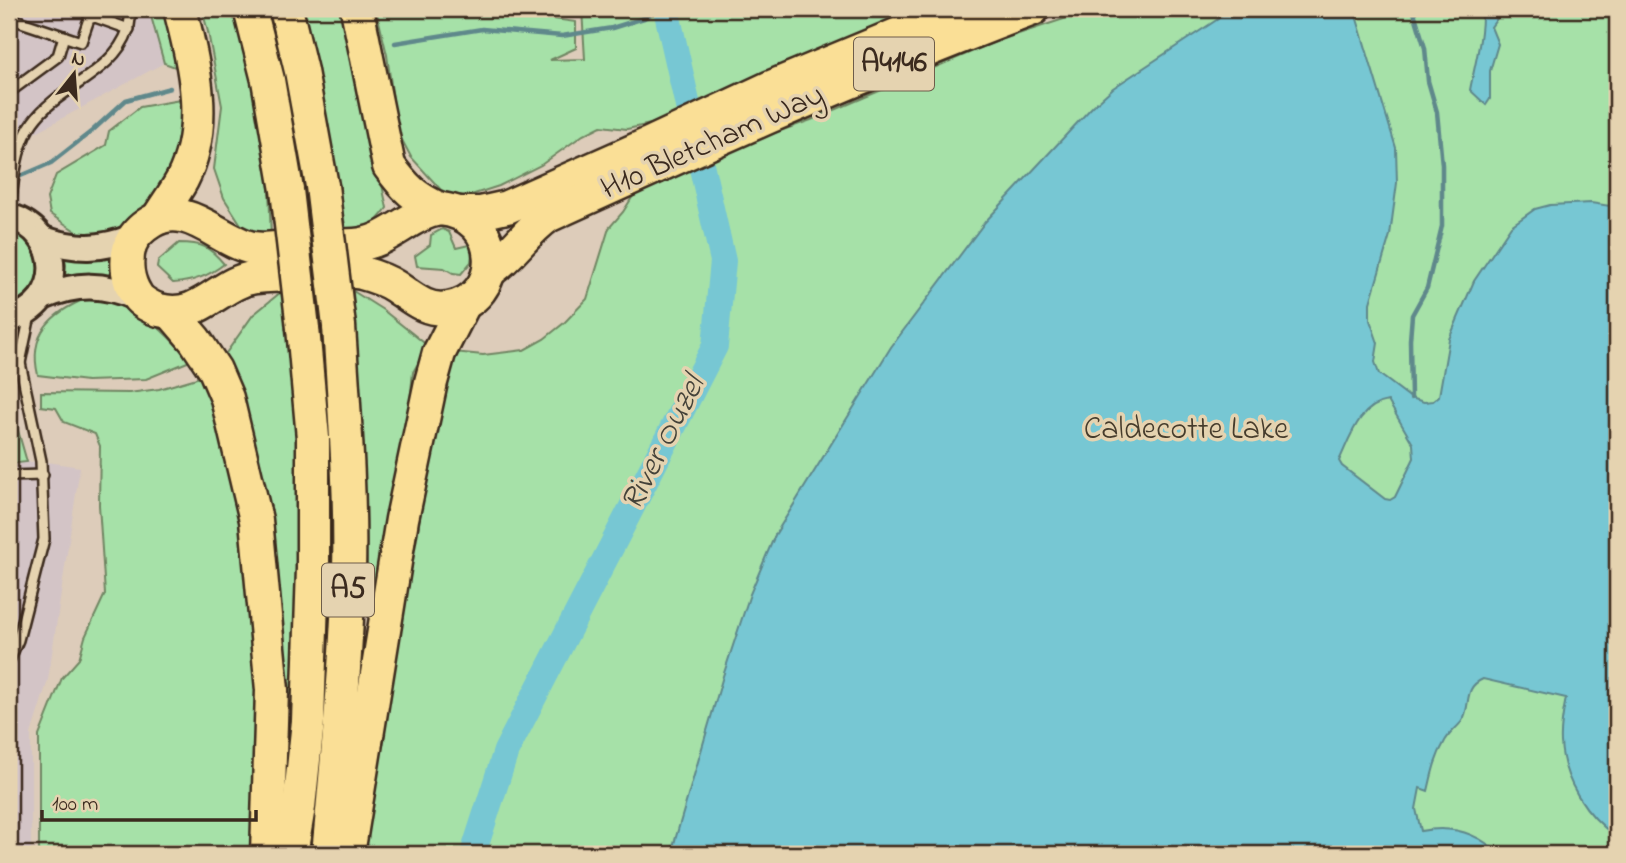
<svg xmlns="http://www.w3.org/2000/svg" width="1626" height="863" viewBox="0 0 1626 863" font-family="'Indie Flower',sans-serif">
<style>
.built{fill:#d3c4c6}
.green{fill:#a6e1a8;stroke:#708663;stroke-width:2}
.water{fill:#77c7d3;stroke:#5f888b;stroke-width:2;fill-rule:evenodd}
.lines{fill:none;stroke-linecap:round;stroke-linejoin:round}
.stream{stroke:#5f888b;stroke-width:4.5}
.river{stroke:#77c7d3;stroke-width:26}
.lane-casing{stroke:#3b2a1e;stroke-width:14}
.secondary-casing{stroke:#3b2a1e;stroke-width:30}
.highway-casing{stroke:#3b2a1e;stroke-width:37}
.lane{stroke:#e5d3b0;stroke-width:9}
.secondary{stroke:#e5d3b0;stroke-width:24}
.highway{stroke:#fadf96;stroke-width:32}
.highway-bridge-casing{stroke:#3b2a1e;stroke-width:37;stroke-linecap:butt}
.highway-bridge{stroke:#fadf96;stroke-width:32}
.labels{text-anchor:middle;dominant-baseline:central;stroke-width:7;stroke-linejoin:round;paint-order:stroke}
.shield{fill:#e5d3b0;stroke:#6e5d4a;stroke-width:2}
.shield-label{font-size:30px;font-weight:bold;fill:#3b2a1e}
.street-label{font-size:32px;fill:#3b2a1e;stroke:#e5d3b0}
.park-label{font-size:32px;fill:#463c2c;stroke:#e5d3b0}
.water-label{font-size:33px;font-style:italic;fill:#444239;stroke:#e5d3b0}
</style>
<rect width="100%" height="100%" fill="#ddccba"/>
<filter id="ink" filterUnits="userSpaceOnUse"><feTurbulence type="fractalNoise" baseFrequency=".0143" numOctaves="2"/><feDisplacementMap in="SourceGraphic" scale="14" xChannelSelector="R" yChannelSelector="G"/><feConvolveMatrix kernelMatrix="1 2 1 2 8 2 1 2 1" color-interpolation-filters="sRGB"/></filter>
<g filter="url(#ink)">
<!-- built -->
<g class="built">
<polygon points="9,9 149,9 164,63 9,147"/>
<polygon points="41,461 80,467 48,680 31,734 31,854 9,854 9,464"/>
</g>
<!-- green -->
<g class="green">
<polygon points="149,9 169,9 178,68 164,63"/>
<polygon points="202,9 234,9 259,106 269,189 271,237 247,234 224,198 214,169 222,106 208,32"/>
<path d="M301,9H344L387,208C376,223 366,232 347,236L315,60Z"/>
<polygon points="376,9 509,9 525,15 576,22 576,48 550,60 585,59 582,9 921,9 711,97 665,121 627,129 601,126 583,135 541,165 499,186 462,198 441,190 411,157 394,125 394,107 387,55"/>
<polygon points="1094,9 1617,9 1617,854 359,854 417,537 436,407 454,352 483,355 524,350 544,339 564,323 587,299 609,228 623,212 633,196 667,177 763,137 811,120 997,41"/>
<polygon points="186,99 180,153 162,191 130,231 83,236 50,214 47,198 56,175 106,145 109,131 140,107"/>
<polygon points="9,229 22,233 39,252 41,277 27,298 9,306"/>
<polygon points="442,229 449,232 456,248 473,244 471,262 461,274 453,273 444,268 417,266 415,256 430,245 431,235"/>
<path d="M179,243C202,243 209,246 224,264C209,276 192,282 173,283L157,268L158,261Z"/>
<polygon points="63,251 124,253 127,281 63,280 66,265"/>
<polygon points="353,291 383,310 428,346 413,372 402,478 370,632"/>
<path d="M281,292C309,424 298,561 295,695L287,694L224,356L253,315Z"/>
<path d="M87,298C94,298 103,297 110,299C143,309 169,335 190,361L146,379L87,381L38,375C28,334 51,313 87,298Z"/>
<polygon points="207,375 227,453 259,627 253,854 39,854 39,736 62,678 79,659 85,637 105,594 99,505 100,446 95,434 64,422 56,408 41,406 41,392 129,393 159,389"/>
<polygon points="9,399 27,462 9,464"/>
</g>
<!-- water -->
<g class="water">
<path d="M1227,9H1354L1396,148L1397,183L1390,235L1370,303V320L1378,343L1375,362L1379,374L1411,398L1424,402L1433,401L1439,396L1449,339L1474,281L1511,226L1535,209L1550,205L1591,203L1617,207V837C1586,816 1563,780 1561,742C1560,727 1563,713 1566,698L1483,679C1462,688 1472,706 1462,721C1456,729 1448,734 1444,743C1435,758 1432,774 1428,791L1420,788L1416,809L1421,831C1451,825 1477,832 1499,854H671L723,676L750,594L775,535L891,347L985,222L1093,106L1113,88L1218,19ZM1388,401L1413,444L1414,458L1395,497L1390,500L1385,499L1342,466L1339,461C1350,438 1359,405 1388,401Z"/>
<path d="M1482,9H1504L1491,27L1498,44L1490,71V99L1486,105L1470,90C1475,64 1483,36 1482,9Z"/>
</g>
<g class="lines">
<!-- stream -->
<g class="stream">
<polyline points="395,43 482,29 562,36 612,28 644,18 659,9"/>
<polyline points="9,181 51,163 92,131 126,100 170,88"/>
<polyline points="1411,398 1410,340 1412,315 1427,288 1442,226 1442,165 1437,112 1428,81 1425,48 1413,9"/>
</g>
<!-- river -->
<polyline class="river" points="473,854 506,751 715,346 723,261 666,9"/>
<defs>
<g id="lane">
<polyline points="9,18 81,42 89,19 95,17 129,29"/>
<polyline points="9,92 58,56 64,36"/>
<path d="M9,210C14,182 15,146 33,122C59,86 113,74 128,30C130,24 130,15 131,9"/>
<polyline points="9,344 20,363 41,461 44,539 18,640 9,661"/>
<polyline points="20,363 30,315"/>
<polyline points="9,476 43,475"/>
</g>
<g id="secondary">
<path d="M9,216C65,233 66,303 9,319"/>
<path d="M43,239C77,250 100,250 133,237"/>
<path d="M43,297C77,283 103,283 137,298"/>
</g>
<g id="highway">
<polyline points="250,9 268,80 287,190"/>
<polyline points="286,9 301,71 322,186"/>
<path d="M357,9L389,166C405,188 415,198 440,209"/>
<path d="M440,209C505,215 505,300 448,308C427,312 412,298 396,287C386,280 373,276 362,273C349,270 333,273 319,274C298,275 277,275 256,277C218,282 201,321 159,310C152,308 141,302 137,296C127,281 125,262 130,245C134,235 141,228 151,222C187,199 218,241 253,248C263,250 274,248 285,247C308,247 331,246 354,245C389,243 408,214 440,209Z"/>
<polyline points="460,213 480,213 507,207 649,144 771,87 959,9"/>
<path d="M158,218C166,205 175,193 182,180C210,125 194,65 180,9"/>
<path d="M489,271C512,256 525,232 548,216C708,143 868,71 1033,9"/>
<polyline points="172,313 195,340 215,370 227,398 256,520 272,690 267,854"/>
<polyline points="291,854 299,807 308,721 313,568 313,438 303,328"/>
<path d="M328,854C337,760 346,666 349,571C351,490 344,407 339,326"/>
<polyline points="348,854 402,519 431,382 439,353 464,304"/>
</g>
</defs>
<!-- lane casing -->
<use href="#lane" class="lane-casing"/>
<!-- secondary casing -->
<use href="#secondary" class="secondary-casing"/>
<!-- highway casing -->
<use href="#highway" class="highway-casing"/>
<!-- lane -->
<use href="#lane" class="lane"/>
<!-- secondary -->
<use href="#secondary" class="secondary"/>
<!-- highway -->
<use href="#highway" class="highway"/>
<defs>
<g id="highway-bridge">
<polyline points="322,186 339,326"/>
<polyline points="287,190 303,328"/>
</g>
</defs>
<!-- highway-bridge casing -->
<use href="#highway-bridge" class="highway-bridge-casing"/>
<!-- highway-bridge -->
<use href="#highway-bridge" class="highway-bridge"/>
</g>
</g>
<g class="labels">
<!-- shield labels -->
<g class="shield">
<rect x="854" y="37.5" width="80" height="53" rx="5"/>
<rect x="322" y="563.5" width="52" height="53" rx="5"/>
</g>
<g class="shield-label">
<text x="894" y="64">A4146</text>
<text x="348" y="590">A5</text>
</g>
<!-- street labels -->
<g class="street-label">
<text transform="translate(713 143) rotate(-24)">H10 Bletcham Way</text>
</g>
<!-- park labels -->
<g class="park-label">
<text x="1186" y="430">Caldecotte Lake</text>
</g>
<!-- water labels -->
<g class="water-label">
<text transform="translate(664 444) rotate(-63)">River Ouzel</text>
</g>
</g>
<!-- margin -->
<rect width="1626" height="863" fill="none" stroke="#e5d3b0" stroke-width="35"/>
<rect x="18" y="18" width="1591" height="828" fill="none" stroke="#3b2a1e" stroke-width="2.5" filter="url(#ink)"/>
<!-- north arrow -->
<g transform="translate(74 74) rotate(17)" stroke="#e5d3b0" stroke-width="5" paint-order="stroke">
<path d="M0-5L12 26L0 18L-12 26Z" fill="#3b2a1e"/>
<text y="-10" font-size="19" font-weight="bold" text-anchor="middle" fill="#3b2a1e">N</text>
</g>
<!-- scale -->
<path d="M42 810v10h214v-10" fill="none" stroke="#3b2a1e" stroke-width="3.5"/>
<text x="52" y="810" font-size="21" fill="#3b2a1e" stroke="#e5d3b0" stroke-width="5" paint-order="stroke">100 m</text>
</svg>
